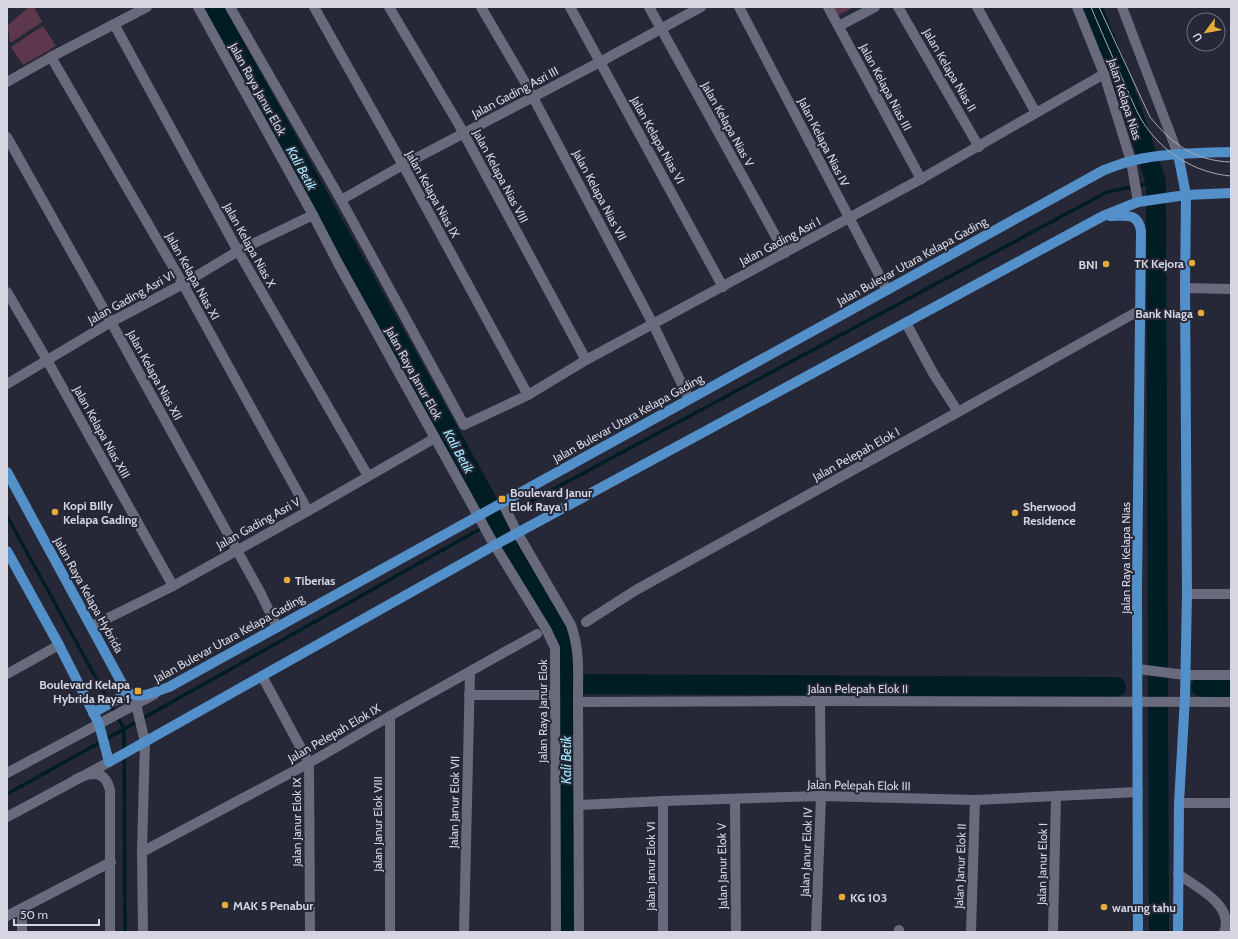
<svg xmlns="http://www.w3.org/2000/svg" width="1238" height="939" viewBox="0 0 1238 939" font-family="Cabin,sans-serif">
<style>
.green{fill:#5d384d}
.lines{fill:none;stroke-linecap:round;stroke-linejoin:round}
.stream{stroke:#001d24;stroke-width:3.5}
.river{stroke:#001d24;stroke-width:20}
.minor{stroke:#696b7d;stroke-width:10}
.major{stroke:#538fc9;stroke-width:10}
.tram{stroke:#a7a9b5;stroke-width:1}
.poi-dot{fill:#e7ac37;stroke:#262838;stroke-width:1.5}
.labels{text-anchor:middle;dominant-baseline:central;stroke-width:4;stroke-linejoin:round;paint-order:stroke}
.street-label{font-size:12px;fill:#d5d6e1;stroke:#262838}
.poi-label{font-size:12px;font-weight:bold;fill:#d5d6e1;stroke:#262838;text-anchor:start}
.water-label{font-size:13px;font-style:italic;fill:#a4eafd;stroke:#262838}
</style>
<rect width="100%" height="100%" fill="#262838"/>
<!-- green -->
<g class="green">
<polygon points="29,7 34,7 42,22 10,43 8,25"/>
<polygon points="832,7 854,7 837,16"/>
<polygon points="43,26 56,46 23,65 11,47"/>
</g>
<g class="lines">
<!-- stream -->
<g class="stream">
<polyline points="7,516 124,729 125,932"/>
<polyline points="7,794 124,729 496,520 1107,192 1156,182"/>
</g>
<!-- river -->
<g class="river">
<polyline points="213,7 562,636 566,660 566,932"/>
<polyline points="1092,7 1120,76 1156,182 1159,932"/>
<polyline points="566,684 1116,687"/>
<polyline points="1201,687 1231,687"/>
</g>
<!-- minor -->
<g class="minor">
<polyline points="198,7 313,215 339,265 435,438 492,541 546,629 555,648 556,932"/>
<polyline points="230,7 341,200 464,425 528,395 586,360 921,179 1104,74"/>
<polyline points="314,7 403,165 528,395"/>
<polyline points="389,7 458,123 586,360"/>
<polyline points="481,7 526,84 653,324 689,399"/>
<polyline points="570,7 723,287"/>
<polyline points="649,7 785,253"/>
<polyline points="739,7 887,290"/>
<polyline points="828,7 921,179"/>
<polyline points="898,7 979,147"/>
<polyline points="977,7 1036,113"/>
<polyline points="1077,7 1104,74 1131,161 1138,202"/>
<polyline points="1122,7 1178,154"/>
<polyline points="114,24 238,251 368,476"/>
<polyline points="839,26 875,7"/>
<polyline points="51,57 183,284 308,511"/>
<polyline points="7,82 51,57 147,7"/>
<polyline points="7,137 111,322 260,592 277,627"/>
<polyline points="341,200 403,165 600,62 701,7"/>
<polyline points="1185,288 1231,289"/>
<polyline points="7,292 47,360 173,586"/>
<polyline points="906,323 933,373 958,412"/>
<polyline points="7,384 111,322 183,284 238,251 313,215"/>
<path d="M502,502L518,534L571,625C580,651 578,671 578,698L579,932"/>
<polyline points="1187,594 1231,594"/>
<polyline points="586,622 636,590 958,412 1140,310"/>
<polyline points="92,626 173,586 308,511 435,438"/>
<polyline points="1138,669 1185,675 1231,675"/>
<polyline points="7,674 59,645"/>
<polyline points="262,676 309,763 310,932"/>
<polyline points="469,695 555,695"/>
<polyline points="578,702 820,701 1231,702"/>
<polyline points="136,704 145,742 142,852 143,932"/>
<polyline points="7,773 155,694"/>
<path d="M76,779C92,772 105,770 110,790V932"/>
<polyline points="735,799 736,932"/>
<polyline points="1179,803 1231,803"/>
<polyline points="580,805 663,801 821,796 975,800 1138,792"/>
<polyline points="7,817 109,762"/>
<polyline points="142,852 309,763 390,716 537,634"/>
<path d="M1178,874C1196,887 1235,905 1224,932"/>
<polyline points="7,916 111,862"/>
<polyline points="22,932 22,909"/>
<polyline points="390,932 390,716"/>
<polyline points="464,932 470,672"/>
<polyline points="663,932 663,801"/>
<polyline points="816,932 821,796 820,701"/>
<polyline points="899,932 899,930"/>
<polyline points="971,932 975,800"/>
<polyline points="1053,932 1056,797"/>
</g>
<!-- major -->
<g class="major">
<polyline points="1178,154 1186,195 1185,288 1187,594 1185,697 1179,803 1178,932"/>
<path d="M1110,216C1125,216 1138,212 1141,231L1137,587L1138,932"/>
<path d="M7,472L125,689C136,703 156,691 169,687L1104,170C1113,167 1122,163 1131,161C1163,153 1198,153 1231,152"/>
<polyline points="7,551 59,645 99,724 109,762 495,545 1103,216 1138,202 1186,195 1231,193"/>
<polyline points="93,713 128,693"/>
</g>
<!-- tram -->
<g class="tram">
<path d="M1091,7C1101,31 1112,56 1123,80C1129,93 1134,107 1141,119C1160,151 1194,173 1231,176"/>
<path d="M1099,7L1150,117C1172,144 1195,161 1231,162"/>
</g>
</g>
<!-- markers -->
<g class="poi-dot">
<circle cx="1192" cy="263" r="4"/>
<circle cx="1106" cy="264" r="4"/>
<circle cx="1201" cy="313" r="4"/>
<rect x="498" y="495" width="8" height="8" rx="2"/>
<circle cx="55" cy="512" r="4"/>
<circle cx="1015" cy="513" r="4"/>
<circle cx="287" cy="580" r="4"/>
<rect x="134" y="687" width="8" height="8" rx="2"/>
<circle cx="842" cy="897" r="4"/>
<circle cx="225" cy="905" r="4"/>
<circle cx="1104" cy="907" r="4"/>
</g>
<g class="labels">
<!-- street labels -->
<g class="street-label">
<text transform="translate(950 70) rotate(60)">Jalan Kelapa Nias II</text>
<text transform="translate(886 87) rotate(62)">Jalan Kelapa Nias III</text>
<text transform="translate(258 89) rotate(61)">Jalan Raya Janur Elok</text>
<text transform="translate(515 92) rotate(-28)">Jalan Gading Asri III</text>
<text transform="translate(1125 99) rotate(72)">Jalan Kelapa Nias</text>
<text transform="translate(728 124) rotate(61)">Jalan Kelapa Nias V</text>
<text transform="translate(658 140) rotate(61)">Jalan Kelapa Nias VI</text>
<text transform="translate(824 142) rotate(63)">Jalan Kelapa Nias IV</text>
<text transform="translate(501 176) rotate(62)">Jalan Kelapa Nias VIII</text>
<text transform="translate(433 194) rotate(61)">Jalan Kelapa Nias IX</text>
<text transform="translate(600 195) rotate(62)">Jalan Kelapa Nias VII</text>
<text transform="translate(780 241) rotate(-28)">Jalan Gading Asri I</text>
<text transform="translate(250 245) rotate(61)">Jalan Kelapa Nias X</text>
<text transform="translate(912 261) rotate(-29)">Jalan Bulevar Utara Kelapa Gading</text>
<text transform="translate(193 276) rotate(61)">Jalan Kelapa Nias XI</text>
<text transform="translate(131 297) rotate(-29)">Jalan Gading Asri VI</text>
<text transform="translate(414 373) rotate(61)">Jalan Raya Janur Elok</text>
<text transform="translate(155 375) rotate(61)">Jalan Kelapa Nias XII</text>
<text transform="translate(628 418) rotate(-29)">Jalan Bulevar Utara Kelapa Gading</text>
<text transform="translate(102 432) rotate(61)">Jalan Kelapa Nias XIII</text>
<text transform="translate(856 454) rotate(-29)">Jalan Pelepah Elok I</text>
<text transform="translate(258 523) rotate(-29)">Jalan Gading Asri V</text>
<text transform="translate(1125 558) rotate(-90)">Jalan Raya Kelapa Nias</text>
<text transform="translate(89 595) rotate(61)">Jalan Raya Kelapa Hybrida</text>
<text transform="translate(229 638) rotate(-29)">Jalan Bulevar Utara Kelapa Gading</text>
<text x="858" y="688">Jalan Pelepah Elok II</text>
<text transform="translate(542 711) rotate(-90)">Jalan Raya Janur Elok</text>
<text transform="translate(334 733) rotate(-30)">Jalan Pelepah Elok IX</text>
<text transform="translate(859 785) rotate(1)">Jalan Pelepah Elok III</text>
<text transform="translate(454 802) rotate(-89)">Jalan Janur Elok VII</text>
<text transform="translate(296 822) rotate(-90)">Jalan Janur Elok IX</text>
<text transform="translate(377 824) rotate(-90)">Jalan Janur Elok VIII</text>
<text transform="translate(806 852) rotate(-88)">Jalan Janur Elok IV</text>
<text transform="translate(1042 864) rotate(-89)">Jalan Janur Elok I</text>
<text transform="translate(650 866) rotate(-90)">Jalan Janur Elok VI</text>
<text transform="translate(722 866) rotate(-91)">Jalan Janur Elok V</text>
<text transform="translate(960 866) rotate(-88)">Jalan Janur Elok II</text>
</g>
<!-- poi labels -->
<g class="poi-label">
<text x="1184" y="263" text-anchor="end">TK Kejora</text>
<text x="1098" y="264" text-anchor="end">BNI</text>
<text x="1193" y="313" text-anchor="end">Bank Niaga</text>
<text x="510" y="492">Boulevard Janur<tspan x="510" dy="14">Elok Raya 1</tspan></text>
<text x="63" y="505">Kopi BIlly<tspan x="63" dy="14">Kelapa Gading</tspan></text>
<text x="1023" y="506">Sherwood<tspan x="1023" dy="14">Residence</tspan></text>
<text x="295" y="580">Tiberias</text>
<text x="130" y="684" text-anchor="end">Boulevard Kelapa<tspan x="130" dy="14">Hybrida Raya 1</tspan></text>
<text x="850" y="897">KG 103</text>
<text x="233" y="905">MAK 5 Penabur</text>
<text x="1112" y="907">warung tahu</text>
</g>
<!-- water labels -->
<g class="water-label">
<text transform="translate(302 168) rotate(61)">Kali Betik</text>
<text transform="translate(459 451) rotate(61)">Kali Betik</text>
<text transform="translate(566 760) rotate(-90)">Kali Betik</text>
</g>
</g>
<!-- border -->
<rect width="1238" height="939" fill="none" stroke="#d5d6e1" stroke-width="16"/>
<!-- north arrow -->
<g transform="translate(1206 32) rotate(238)"><circle r="19" fill="#262838" stroke="#6c6e7c"/>
<path d="M0-3L7 15L0 10L-7 15Z" fill="#e7ac37"/>
<text y="-6" font-size="11" font-weight="bold" text-anchor="middle" fill="#d5d6e1">U</text>
</g>
<!-- scale -->
<path d="M14 919v6h85v-6" fill="none" stroke="#d5d6e1" stroke-width="2"/>
<text x="20" y="919" font-size="12" fill="#d5d6e1" stroke="#262838" stroke-width="3" paint-order="stroke">50 m</text>
</svg>
